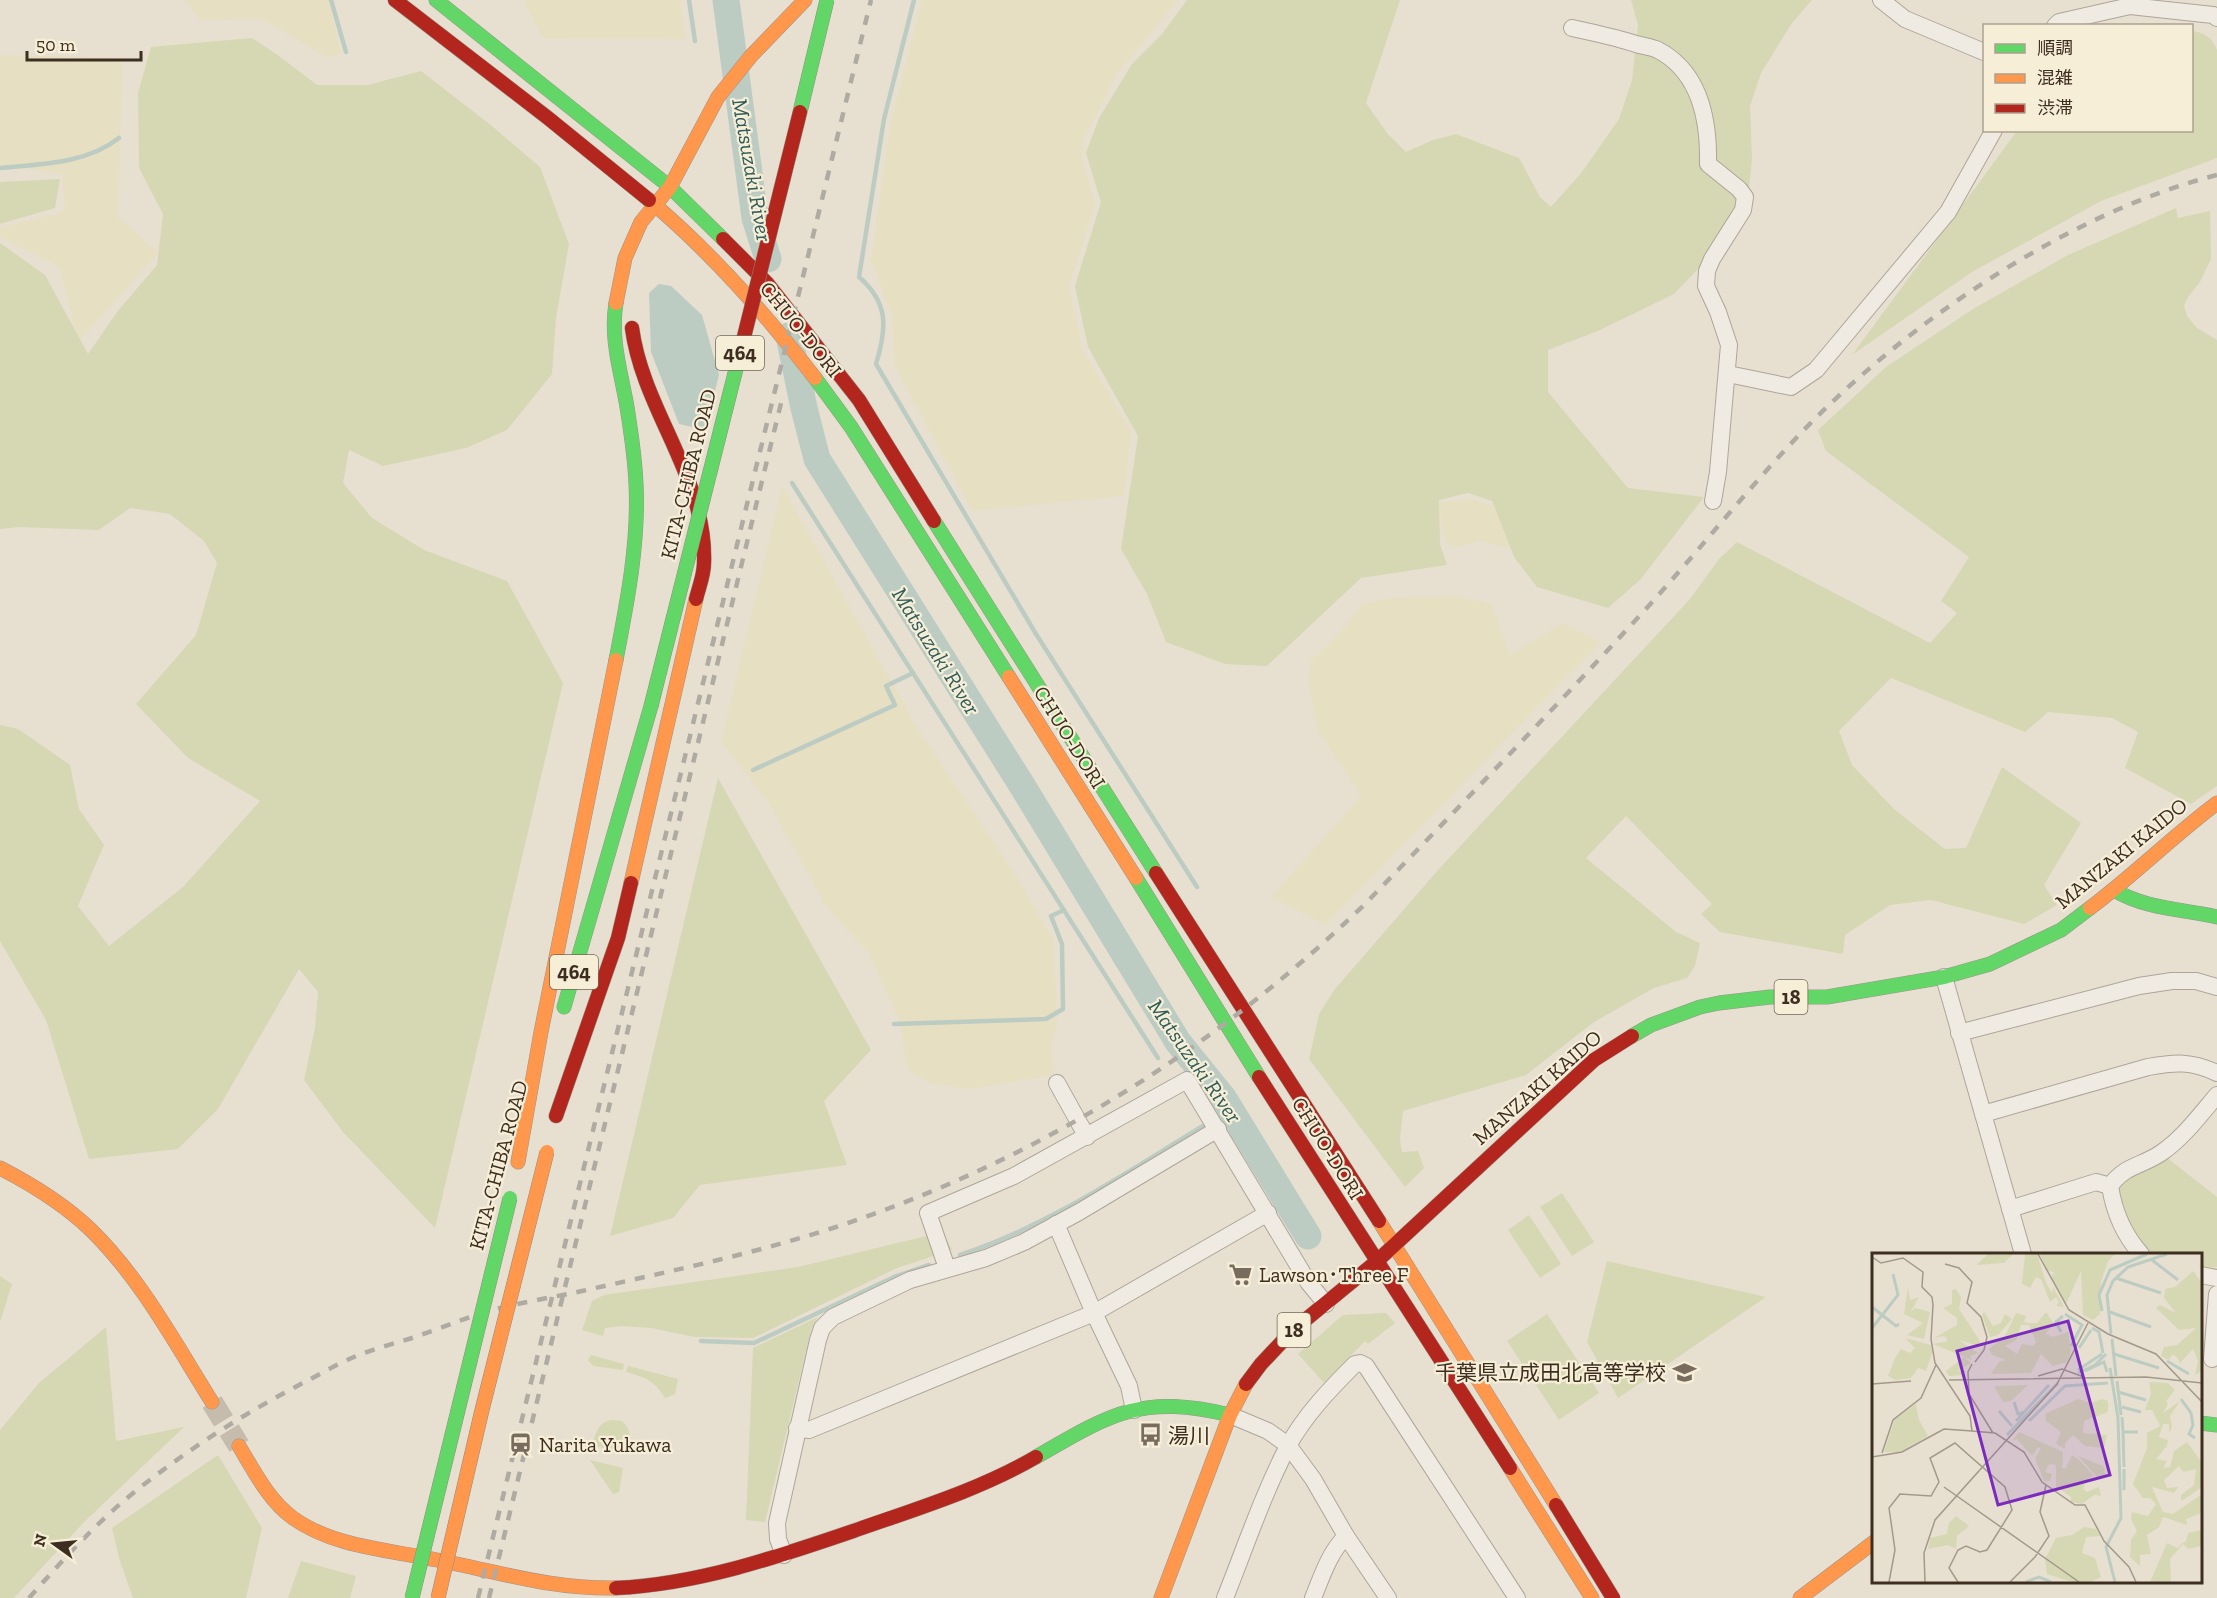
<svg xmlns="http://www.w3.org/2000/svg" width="2217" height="1598" viewBox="0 0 2217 1598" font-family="'Zilla Slab','Noto Sans JP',serif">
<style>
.farmland{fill:#e6dfc2}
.green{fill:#d6d7b3}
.water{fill:#bcccc2}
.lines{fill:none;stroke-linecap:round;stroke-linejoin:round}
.stream{stroke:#bcccc2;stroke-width:4.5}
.river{stroke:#bcccc2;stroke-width:27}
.secondary-tunnel{stroke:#c5bcae;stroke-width:22;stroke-dasharray:22 11;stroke-linecap:butt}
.street-casing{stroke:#ada599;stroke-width:18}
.fast-casing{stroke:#9c958a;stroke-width:15}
.slow-casing{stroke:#9c958a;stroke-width:15}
.jam-casing{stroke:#9c958a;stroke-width:15}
.street{stroke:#efebe3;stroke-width:16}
.fast{stroke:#63d668;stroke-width:14}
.slow{stroke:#ff974d;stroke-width:14}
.jam{stroke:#b3261e;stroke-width:14}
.rail{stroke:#afaaa2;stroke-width:4.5;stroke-dasharray:10 10;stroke-linecap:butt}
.fast-bridge-casing{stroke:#928b80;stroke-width:15;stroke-linecap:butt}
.slow-bridge-casing{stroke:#928b80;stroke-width:15;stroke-linecap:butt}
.jam-bridge-casing{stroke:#928b80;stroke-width:15;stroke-linecap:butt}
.fast-bridge{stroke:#63d668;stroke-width:14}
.slow-bridge{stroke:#ff974d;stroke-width:14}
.jam-bridge{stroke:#b3261e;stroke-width:14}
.labels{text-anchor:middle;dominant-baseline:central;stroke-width:4.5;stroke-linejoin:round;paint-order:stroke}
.shield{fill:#f7eed8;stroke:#756857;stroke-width:1.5}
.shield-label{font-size:20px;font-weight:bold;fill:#3d2e20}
.street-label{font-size:21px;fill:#3d2e20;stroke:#f7eed8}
.poi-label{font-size:21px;fill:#3d2e20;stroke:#f7eed8;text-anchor:start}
.water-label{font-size:22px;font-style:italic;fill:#2f5d5a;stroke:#f7eed8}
.inset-river{fill:none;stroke:#bcccc2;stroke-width:3}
.inset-road{fill:none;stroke:#a3998a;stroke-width:1.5}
.view{fill:#7b2cbf;fill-opacity:0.15;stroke:#7b2cbf;stroke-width:3}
.inset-edge{fill:none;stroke:#3d2e20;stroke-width:3}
</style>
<rect width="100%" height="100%" fill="#e7e0d1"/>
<!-- farmland -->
<g class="farmland">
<polygon points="184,0 329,0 341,54 329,58 262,19 200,20"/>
<polygon points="525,0 680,0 686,39 542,38 525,4"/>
<polygon points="922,0 1178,0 1117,74 1083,141 1082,158 1095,204 1069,287 1082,349 1131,431 1124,496 972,511 895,366 892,316 871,260 890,125"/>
<polygon points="0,55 123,58 118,217 158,253 79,341 59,267 0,237 0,228 65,211 62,174 0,165"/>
<polygon points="782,486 919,731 1018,879 1054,941 1057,1023 1052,1046 1053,1075 970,1089 929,1083 907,1069 900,1022 868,953 825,905 768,802 721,742"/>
<polygon points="1471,499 1493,506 1510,548 1480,541 1451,548 1444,538 1439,503"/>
<polygon points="1455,596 1492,604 1510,655 1563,623 1601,642 1325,925 1271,897 1361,796 1316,728 1315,713 1307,681 1311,660 1344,628 1362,604 1392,598"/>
</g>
<!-- green -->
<g class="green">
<polygon points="1187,0 1400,0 1366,103 1387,133 1406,152 1433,140 1456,134 1519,158 1540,197 1551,207 1582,172 1619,119 1632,80 1638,25 1631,0 1812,0 1792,23 1761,73 1750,106 1752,159 1746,219 1674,294 1598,331 1548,350 1548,392 1628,488 1704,497 1640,580 1608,608 1537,587 1514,557 1492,501 1468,493 1439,500 1440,544 1447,565 1361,578 1267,666 1225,664 1166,642 1147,594 1121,549 1138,436 1088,347 1075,286 1101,202 1086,153 1099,118 1132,64 1162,34"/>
<path d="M2192,31C2205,33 2212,37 2217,50V158L2101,201L1972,272L1852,355L2017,131L2192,130Z"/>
<polygon points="252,38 279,56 317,85 368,85 421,71 492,126 540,167 569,244 556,318 552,374 507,430 466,448 383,466 349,450 343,483 372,518 424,550 507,581 563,683 435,1228 343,1132 304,1080 315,1028 318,992 299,969 218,1109 178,1149 89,1159 46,1020 0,941 0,725 18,729 70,765 79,809 104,845 78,906 109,946 183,887 260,801 188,758 136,704 196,635 217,563 204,541 170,514 130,508 99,530 20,527 0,529 0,243 45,275 88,354 117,312 157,265 163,214 139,168 138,93 151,47"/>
<polygon points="60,179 55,208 0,224 0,182"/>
<polygon points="2176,208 2178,218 2210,211 2211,259 2200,282 2188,297 2184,306 2187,316 2197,328 2217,340 2217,786 2191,804 2125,768 2138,732 2112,718 2048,712 2025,732 1891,678 1839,731 1852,765 1895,810 1945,849 1966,848 2002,767 2081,823 2044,885 2057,905 2024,924 1931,900 1890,905 1845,935 1843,954 1720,932 1701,914 1712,904 1626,816 1586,858 1676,932 1700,943 1695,966 1687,978 1654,988 1594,1022 1526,1075 1403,1111 1400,1139 1402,1152 1418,1151 1424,1168 1405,1187 1309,1059 1319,1014 1335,989 1438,870 1690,599 1719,559 1737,542 1930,643 1957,613 1941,601 1969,557 1826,451 1818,430 1886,367 1973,309 2068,255"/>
<polygon points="718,778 871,1050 824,1101 847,1165 700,1185 673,1218 610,1236"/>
<path d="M2166,1157L2217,1197V1267H2201L2200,1254H2152C2128,1241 2123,1210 2117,1185Z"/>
<polygon points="1562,1193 1594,1242 1572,1256 1540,1207"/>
<polygon points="1529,1215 1561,1264 1540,1278 1508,1230"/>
<polygon points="943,1232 952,1250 897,1268 753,1338 695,1337 651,1328 622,1326 605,1328 603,1336 582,1330 592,1301 604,1295 798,1267"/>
<polygon points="1607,1261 1766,1297 1618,1398 1587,1342"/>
<polygon points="0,1276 12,1284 0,1322"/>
<polygon points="1386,1313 1395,1323 1368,1344 1365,1341 1324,1383 1298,1354 1343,1315"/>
<polygon points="1547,1314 1599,1393 1559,1420 1507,1341"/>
<polygon points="818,1317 811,1330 765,1522 746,1520 753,1348"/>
<polygon points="106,1327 116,1441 184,1427 83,1523 14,1598 0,1598 0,1430 39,1383"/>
<polygon points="591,1355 624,1364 623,1370 593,1366 588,1360"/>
<path d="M628,1366L678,1379L675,1394L665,1398C654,1380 646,1378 626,1372Z"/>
<path d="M613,1420L622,1421C633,1432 631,1440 627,1454L592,1445C596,1433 598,1421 613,1420Z"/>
<polygon points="218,1455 262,1528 246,1598 133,1598 119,1558 112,1528"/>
<polygon points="590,1460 623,1468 619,1492 613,1494"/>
<polygon points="301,1561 356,1576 350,1598 288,1598"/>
</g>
<!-- water -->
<polygon class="water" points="659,284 671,286 702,315 719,375 705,430 679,424 651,352 649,293"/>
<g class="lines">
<!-- stream -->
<g class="stream">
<polyline points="331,0 346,52"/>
<polyline points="689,0 695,41"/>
<path d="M914,0L884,119L859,277C889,303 887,328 876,364L1036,634L1197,887"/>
<path d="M0,168C40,164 86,164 119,138"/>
<polyline points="792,483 1158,1058"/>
<polyline points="753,770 895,705 886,686 913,673"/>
<polyline points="894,1024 1046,1019 1063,1009 1062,944 1051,916 1064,910"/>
<path d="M960,1255C1048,1226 1125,1173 1203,1126"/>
<polyline points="701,1341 754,1343 894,1277 929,1265"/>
</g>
<!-- river -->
<g class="river">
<polyline points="726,0 755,218 768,259"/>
<polyline points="789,336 804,408 817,459 1023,787 1178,1042 1224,1099 1308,1236"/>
</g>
<!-- secondary-tunnel -->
<polyline class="secondary-tunnel" points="212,1402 239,1446"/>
<defs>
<g id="street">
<polyline points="1881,0 1905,19 1984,52"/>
<polyline points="2055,26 2059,22 2130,6 2213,15 2217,18"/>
<path d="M1572,28C1594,33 1615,37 1636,44C1643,46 1652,47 1658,50C1700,72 1709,121 1708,164L1739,189L1745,197L1743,210L1712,259L1707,271L1706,286L1718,312L1729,345L1718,472L1713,501"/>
<polyline points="1728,374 1791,387 1816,370 1948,212 1994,130"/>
<polyline points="1944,977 2023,1254"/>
<polyline points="1959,1033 2139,986 2172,981 2196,981 2217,987"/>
<polyline points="1057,1083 1087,1137"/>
<path d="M1983,1114L2148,1067C2176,1062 2191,1061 2217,1073"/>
<polyline points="2010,1209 2096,1182 2110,1186"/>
<polyline points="1056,1224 1094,1313 1129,1386 1134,1410"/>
<path d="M2141,1254C2124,1235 2114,1212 2110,1186C2125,1165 2142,1166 2161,1153C2183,1138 2200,1115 2217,1095"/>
<polyline points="947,1268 928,1213 1014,1176 1187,1080 1308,1282 1326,1304"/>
<polyline points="2200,1275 2217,1278"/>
<polyline points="2212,1359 2217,1294"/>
<polyline points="1230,1415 1268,1431 1288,1445 1313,1479 1346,1536 1388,1598"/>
<polyline points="797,1428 809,1430 1094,1313 1268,1213"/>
<polyline points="784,1555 778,1539 777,1523 818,1340 822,1328 833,1317 910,1280 986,1258 1024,1242 1079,1212 1218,1129"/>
<path d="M1225,1598C1245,1548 1263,1494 1288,1446C1305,1415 1330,1389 1355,1364L1360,1363L1366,1366L1517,1598"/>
<path d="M1313,1598C1322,1576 1329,1553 1346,1536"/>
</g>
<g id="fast">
<polyline points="436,0 670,187 723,239"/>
<polyline points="815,378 851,427 1009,677"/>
<polyline points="934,521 1156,873"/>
<path d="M616,660C627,603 639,543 636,484C635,459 631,432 627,407C621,372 610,339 616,303"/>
<polyline points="1136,878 1259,1077"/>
<path d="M2114,890C2146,909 2181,909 2217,917"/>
<polyline points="564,1007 651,706"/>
<polyline points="1632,1036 1651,1025 1700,1007 1719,1003 1770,997 1827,997 1944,977 1990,964 2061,930 2090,908"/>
<polyline points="2200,1423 2217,1425"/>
<path d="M1036,1457C1112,1413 1141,1394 1230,1415"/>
</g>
<g id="slow">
<path d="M649,200C712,253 765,313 815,378"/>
<polyline points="616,303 625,258 641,222 670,187 718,97 751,56 805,0"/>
<polyline points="1009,677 1136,878"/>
<polyline points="631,883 696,599"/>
<path d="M2090,908C2134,875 2173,836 2217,803"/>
<polyline points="518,1162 541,1032 616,660"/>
<path d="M0,1168C33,1185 64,1204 91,1230C141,1279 175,1343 212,1402"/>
<polyline points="1379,1221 1556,1505"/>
<path d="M239,1446C254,1471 269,1501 293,1518C333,1547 390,1550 437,1560C500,1572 549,1589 616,1588"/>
<polyline points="1510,1468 1592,1598"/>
<polyline points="1161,1598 1230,1415 1246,1384"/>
<polyline points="1800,1598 1874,1542"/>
</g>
<g id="jam">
<polyline points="395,0 548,118 649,200"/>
<polyline points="723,239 767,283 859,400 934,521"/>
<path d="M632,328C643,411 707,477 704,563C704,575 699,587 696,599"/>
<polyline points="1156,873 1379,1221"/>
<polyline points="1259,1077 1510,1468"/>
<polyline points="556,1116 618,938 631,883"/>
<polyline points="1246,1384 1261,1364 1293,1330 1376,1262 1594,1060 1632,1036"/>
<polyline points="1556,1505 1613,1598"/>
<path d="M616,1588C700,1584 780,1556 859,1529C919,1508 981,1489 1036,1457"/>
</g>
</defs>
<!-- street casing -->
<use href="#street" class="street-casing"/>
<!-- fast casing -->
<use href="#fast" class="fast-casing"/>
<!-- slow casing -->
<use href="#slow" class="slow-casing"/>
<!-- jam casing -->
<use href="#jam" class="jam-casing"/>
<!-- street -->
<use href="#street" class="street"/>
<!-- fast -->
<use href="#fast" class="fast"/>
<!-- slow -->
<use href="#slow" class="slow"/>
<!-- jam -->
<use href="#jam" class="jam"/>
<!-- rail -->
<g class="rail">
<path d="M29,1598C61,1562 94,1525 132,1494C184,1452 240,1416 299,1385C317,1376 335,1365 354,1357C372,1349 393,1344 412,1338C436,1330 460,1320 485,1312C516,1303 550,1298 582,1291C667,1272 753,1254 836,1227C1034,1162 1214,1050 1364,905C1458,808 1552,711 1644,611C1697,553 1745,492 1799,435C1905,324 2067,213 2217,175"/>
<polyline points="478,1598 871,0"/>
<polyline points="489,1598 783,395"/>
</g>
<defs>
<g id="fast-bridge">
<polyline points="800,112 827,0"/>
<polyline points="651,706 739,357"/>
<polyline points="412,1598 510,1198"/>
</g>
<polyline id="slow-bridge" points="438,1598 482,1410 547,1152"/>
<polyline id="jam-bridge" points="739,357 800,112"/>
</defs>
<!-- fast-bridge casing -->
<use href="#fast-bridge" class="fast-bridge-casing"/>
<!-- slow-bridge casing -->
<use href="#slow-bridge" class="slow-bridge-casing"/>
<!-- jam-bridge casing -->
<use href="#jam-bridge" class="jam-bridge-casing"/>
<!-- fast-bridge -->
<use href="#fast-bridge" class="fast-bridge"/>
<!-- slow-bridge -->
<use href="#slow-bridge" class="slow-bridge"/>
<!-- jam-bridge -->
<use href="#jam-bridge" class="jam-bridge"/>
</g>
<!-- icons -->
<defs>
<symbol id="supermarket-bare" viewBox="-9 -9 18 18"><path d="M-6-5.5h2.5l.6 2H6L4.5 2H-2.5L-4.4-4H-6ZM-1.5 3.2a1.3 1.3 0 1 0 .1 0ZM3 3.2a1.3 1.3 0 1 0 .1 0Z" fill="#786c5e" stroke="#f7eed8" stroke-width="2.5" paint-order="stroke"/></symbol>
<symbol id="school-bare" viewBox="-9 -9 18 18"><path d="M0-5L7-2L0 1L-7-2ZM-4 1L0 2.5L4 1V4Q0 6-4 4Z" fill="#786c5e" stroke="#f7eed8" stroke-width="2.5" paint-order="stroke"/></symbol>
<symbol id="bus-bare" viewBox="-9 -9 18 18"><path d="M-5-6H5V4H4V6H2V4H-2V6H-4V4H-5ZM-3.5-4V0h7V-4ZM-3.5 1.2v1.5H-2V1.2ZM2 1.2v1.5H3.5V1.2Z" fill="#786c5e" stroke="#f7eed8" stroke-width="2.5" paint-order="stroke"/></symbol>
<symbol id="station-bare" viewBox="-9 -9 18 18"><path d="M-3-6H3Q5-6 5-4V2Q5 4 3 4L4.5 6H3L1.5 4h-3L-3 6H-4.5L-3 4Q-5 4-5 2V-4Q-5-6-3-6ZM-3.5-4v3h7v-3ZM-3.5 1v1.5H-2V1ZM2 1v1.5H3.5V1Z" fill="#786c5e" stroke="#f7eed8" stroke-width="2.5" paint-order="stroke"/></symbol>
</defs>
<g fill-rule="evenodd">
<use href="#supermarket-bare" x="1224" y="1258" width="33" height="33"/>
<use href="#school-bare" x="1668" y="1356" width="33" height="33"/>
<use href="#bus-bare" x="1134" y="1418" width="33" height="33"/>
<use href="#station-bare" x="504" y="1428" width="33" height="33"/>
</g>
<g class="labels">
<!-- shield labels -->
<g class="shield">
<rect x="716" y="336" width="48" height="34" rx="4.5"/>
<rect x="550" y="955" width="48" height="34" rx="4.5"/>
<rect x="1774.5" y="980" width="33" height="34" rx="4.5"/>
<rect x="1277.5" y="1313" width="33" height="34" rx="4.5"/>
</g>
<g class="shield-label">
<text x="740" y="353">464</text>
<text x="574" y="972">464</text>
<text x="1791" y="997">18</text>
<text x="1294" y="1330">18</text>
</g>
<!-- street labels -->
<g class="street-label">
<text transform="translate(801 329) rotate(51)">CHUO-DORI</text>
<text transform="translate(688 474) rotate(-76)">KITA-CHIBA ROAD</text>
<text transform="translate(1070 737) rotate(58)">CHUO-DORI</text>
<text transform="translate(2121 853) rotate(-39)">MANZAKI KAIDO</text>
<text transform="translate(1537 1087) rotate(-41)">MANZAKI KAIDO</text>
<text transform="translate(1328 1148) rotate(58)">CHUO-DORI</text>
<text transform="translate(498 1165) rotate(-75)">KITA-CHIBA ROAD</text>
</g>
<!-- poi labels -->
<g class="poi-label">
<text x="1259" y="1274">Lawson･Three F</text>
<text x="1666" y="1372" text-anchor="end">千葉県立成田北高等学校</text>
<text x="1168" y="1435">湯川</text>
<text x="539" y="1444">Narita Yukawa</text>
</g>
<!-- water labels -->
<g class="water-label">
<text transform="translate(752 170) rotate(80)">Matsuzaki River</text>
<text transform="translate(936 651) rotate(58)">Matsuzaki River</text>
<text transform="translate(1195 1061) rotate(55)">Matsuzaki River</text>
</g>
</g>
<!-- overview -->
<g transform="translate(1872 1253)">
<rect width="330" height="330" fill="#e7e0d1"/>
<path d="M116,1L127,2L141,1L132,10L104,12ZM153,1H165L174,30L180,40L181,34L192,54L184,53L187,49L184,44L178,49L169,26L164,24L158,35L150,31ZM168,1H243L236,8L229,29L228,61L221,67L211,62L209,18L194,51L179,25L182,19L176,18ZM321,18L330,30V118L323,122L326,108L321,96L308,110L304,103L300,102L297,107L289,103L292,94L305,92L324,75L307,77L284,55L288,52L304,60L292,45L293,36L303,34ZM36,34L38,47L47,44L38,60L43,55L58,59L52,86L35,82L51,70L32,61ZM84,36L89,44L87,56L108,88L107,93L87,87L106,100L98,103L100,107L61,91L76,88L72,83L62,85L85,72V65L71,55L80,51V37ZM112,59L121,73L129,70L133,61L140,66L126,82L118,84L110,62ZM174,59L185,75L180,71L174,81L181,84L196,79L199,99L195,109L181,113L169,101L159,120L119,121L127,109L134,107L120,102L117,96L133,83L144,60L154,63L152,69L158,70H165ZM149,72H157L164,89L161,93L150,91L145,101L133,93L144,87ZM33,85L59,92L61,98L54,118L46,115L39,125L23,127L16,123L23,105L29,96L38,100L43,95ZM92,104L99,110L85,118H93V122L77,123L74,118ZM277,129L296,130L303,137L294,148L296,151L291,160L308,148L298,163L300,174L297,180V171H291L287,184L296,187L295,193L284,206L295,208L291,215L298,214L302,198L315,189L330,210V234L313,246L309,247V242L322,232L324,216L311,219L307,213L292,227L295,235L306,234L302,240L280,234L291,259L301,261L330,241V260L314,266L315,272L291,264L287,274L275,282L279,301L268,302V313L258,304L259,287L265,278L259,266L260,259L276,263L284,251L278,245H271L261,231L275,195V180L288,173L280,157H273L279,141ZM156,132L139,148L131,149L122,133ZM206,146L218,150L230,146L236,148V159L212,168L211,180L235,182L232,195L213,193L201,182L193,190V196L184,191L189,179L174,168L173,161ZM44,151L47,167L56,183L28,199H12L23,166ZM147,179L191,199L190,215H194L200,202L206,206L222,223L215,226L211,236L215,239L227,234L229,243L222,242L210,251L199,249V244L189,237L184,238V212L177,211L173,219L180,221L178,228H172L163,205L169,196L166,194L160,203L145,186L140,188ZM206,203L231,213L234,223L227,226ZM84,263L97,273L85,283L84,296L76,292L56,296L58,285L75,281L77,270ZM212,274L224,276L228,283L214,284L210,300L223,305L229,324L218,329H200L175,321L173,306L184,285L200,282ZM330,277V293L316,296L311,291L298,306L299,329H278L295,290L306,295L308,292L314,288L316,280Z" fill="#d6d7b3" fill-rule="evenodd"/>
<path class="inset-river" d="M280,7L306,27M244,25L289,40M0,54L24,73L27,71M230,58L227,42L238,17L275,1M238,59L279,74M193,61L210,72L199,93M0,75L26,42L21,21M220,75L227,79L231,100M189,79L184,69L191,63M239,81L235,42L241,28L256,14L295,1M240,86L244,123M207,95L219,77M242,101L287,115M295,108L317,121M238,115L246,165L249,265L234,294L243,329M206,117L230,101M213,118L232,109L235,119M206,120L223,112L234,101M245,128L249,162M246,139L274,147M309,146L319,160L321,172L317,181L323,185M142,149L146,161L153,159M250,154L269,159M127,158L140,173M250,164L251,179H266M144,168L177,132M157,168L193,133L236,130M251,179L252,214M135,182L186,130M252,216V237M154,329L167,324L179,329"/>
<path class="inset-road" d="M166,1L197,57L236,81L284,101L330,149M0,4L9,10L31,5L51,19L50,34L60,44L61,52L59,86L63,110L98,163L100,178L123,180L152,199L170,229L203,252H213L232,288L257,314L264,329M73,11L87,15L100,29L95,50L109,64L115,84L112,97L103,109M100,111L96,119L97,141L121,180M166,123L190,116L212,124M77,127L274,124L330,130M0,131L39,128M10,200L21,167L49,145L64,112M0,204L30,199L72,176L100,178M72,234L207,329M17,329L23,297L17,255L28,241L59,243L67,229L58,205L83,190L133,234L140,257L115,297L108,299L94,293L86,297L77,315L86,329M53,329L52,300L63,267L185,131L216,70M138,329L163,304L177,283L168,259L174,232"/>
<path class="view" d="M196,68L238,222L126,252L85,98Z"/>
<rect width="330" height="330" class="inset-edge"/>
</g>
<!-- legend -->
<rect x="1983" y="24" width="210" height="108" fill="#f7eed8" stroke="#ada18e" stroke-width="1.5"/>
<rect x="1995" y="44" width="30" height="9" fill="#63d668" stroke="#ada18e" stroke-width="1.5"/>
<text x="2037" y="54" font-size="18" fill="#3d2e20">順調</text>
<rect x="1995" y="74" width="30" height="9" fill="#ff974d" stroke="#ada18e" stroke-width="1.5"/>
<text x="2037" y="84" font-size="18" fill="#3d2e20">混雑</text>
<rect x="1995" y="104" width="30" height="9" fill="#b3261e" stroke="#ada18e" stroke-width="1.5"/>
<text x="2037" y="114" font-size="18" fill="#3d2e20">渋滞</text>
<!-- north arrow -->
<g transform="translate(54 1544) rotate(285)" stroke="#f7eed8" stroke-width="4.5" paint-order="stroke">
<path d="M0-4.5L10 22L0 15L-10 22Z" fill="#3d2e20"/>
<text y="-9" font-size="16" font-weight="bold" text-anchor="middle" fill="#3d2e20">N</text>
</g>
<!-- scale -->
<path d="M27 51v9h114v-9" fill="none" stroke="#3d2e20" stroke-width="3"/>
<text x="36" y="51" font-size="18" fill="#3d2e20" stroke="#f7eed8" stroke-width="4.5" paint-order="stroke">50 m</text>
</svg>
